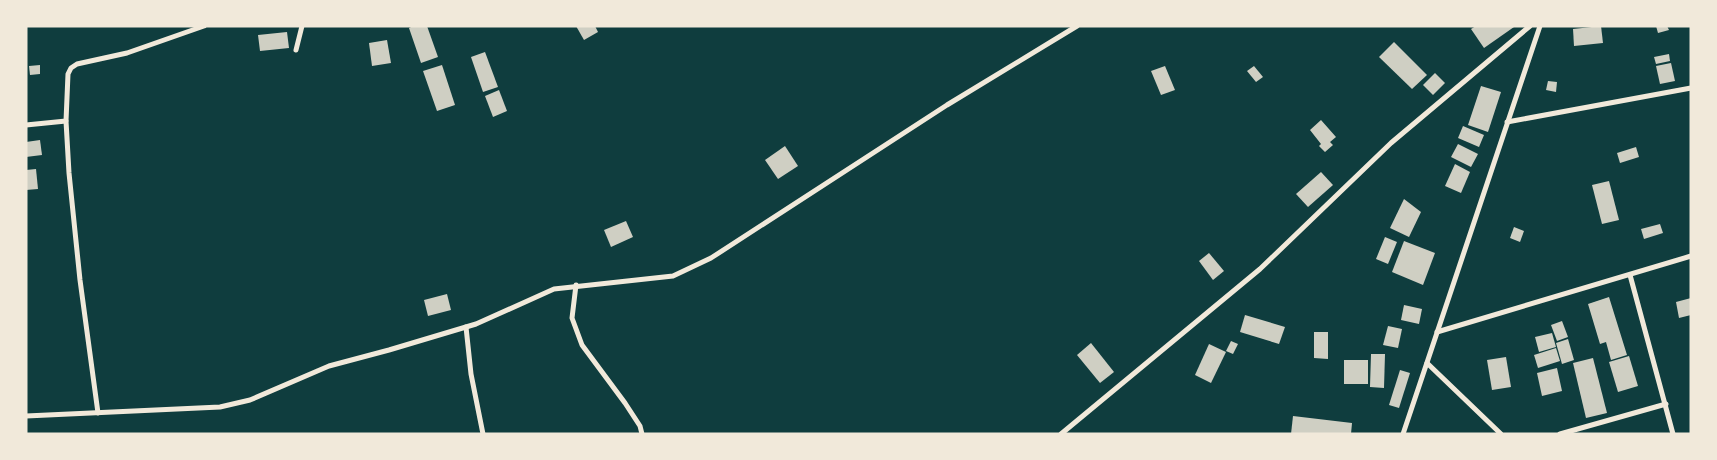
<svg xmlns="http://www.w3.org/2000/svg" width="1717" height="460" viewBox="0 0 1717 460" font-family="Ubuntu,sans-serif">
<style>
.building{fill:#cfcfc3}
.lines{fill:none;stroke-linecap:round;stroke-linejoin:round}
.minor{stroke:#f1e9da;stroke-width:5}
</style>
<rect width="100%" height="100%" fill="#0f3d3e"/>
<!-- building -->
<g class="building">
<polygon points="413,26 427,26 438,57 421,63 409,28"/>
<polygon points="576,26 595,26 598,32 584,40"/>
<polygon points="1476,26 1513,26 1514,27 1484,48 1471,29"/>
<polygon points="1601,26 1603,43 1574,46 1573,29"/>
<polygon points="1656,26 1667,26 1669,30 1658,33"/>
<polygon points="287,32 289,48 260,51 258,35"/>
<polygon points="387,40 391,63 372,66 369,43"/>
<polygon points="1394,42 1427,75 1412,89 1379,57"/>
<polygon points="485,52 498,87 483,92 471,57"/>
<polygon points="1669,54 1670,61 1656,64 1654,57"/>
<polygon points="1671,63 1675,81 1660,84 1656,66"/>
<polygon points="40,65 40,74 30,75 29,66"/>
<polygon points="442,65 455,105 437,111 423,71"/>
<polygon points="1165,66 1175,90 1161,95 1151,71"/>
<polygon points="1254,66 1263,77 1256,82 1247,71"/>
<polygon points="1435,73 1445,83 1433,95 1423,85"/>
<polygon points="1548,81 1557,82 1556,92 1546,90"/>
<polygon points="1481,86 1501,92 1488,132 1468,125"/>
<polygon points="499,90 507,111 493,117 485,96"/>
<polygon points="1321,120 1336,137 1330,142 1333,145 1325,152 1319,146 1321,144 1310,130"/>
<polygon points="1463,126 1484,135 1479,147 1458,138"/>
<polygon points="40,140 42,155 26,157 26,142"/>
<polygon points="1458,144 1478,154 1471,167 1451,157"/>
<polygon points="785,146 798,166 778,179 765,160"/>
<polygon points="1636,147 1639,157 1620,163 1617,153"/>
<polygon points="1455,164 1470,172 1461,193 1445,186"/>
<polygon points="36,169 38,189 26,190 26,170"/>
<polygon points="1321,172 1333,185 1308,207 1296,194"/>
<polygon points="1609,181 1619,220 1602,224 1592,185"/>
<polygon points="1404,199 1421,212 1409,237 1390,228"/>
<polygon points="626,221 633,237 611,247 604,230"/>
<polygon points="1660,224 1663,233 1644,239 1641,229"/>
<polygon points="1514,227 1524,231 1520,242 1510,238"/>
<polygon points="1385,237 1397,242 1388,264 1376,259"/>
<polygon points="1404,241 1435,253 1423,285 1392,272"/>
<polygon points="1209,253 1224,271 1213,280 1199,261"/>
<polygon points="447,294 451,310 428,316 424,300"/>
<polygon points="1609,297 1627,355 1611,360 1606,342 1600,344 1588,304"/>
<polygon points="1691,298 1691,315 1679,318 1676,302"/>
<polygon points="1404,305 1422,309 1419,324 1401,320"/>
<polygon points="1245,315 1285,327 1279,344 1240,332"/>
<polygon points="1562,321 1568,337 1557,341 1551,325"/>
<polygon points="1388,326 1402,329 1398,348 1383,345"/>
<polygon points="1314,332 1328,332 1328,359 1314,358"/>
<polygon points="1552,333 1556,347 1539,352 1535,337"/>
<polygon points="1568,339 1574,360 1562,364 1556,343"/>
<polygon points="1231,341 1238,344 1233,354 1226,351"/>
<polygon points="1091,343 1114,372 1100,383 1077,355"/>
<polygon points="1209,344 1226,352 1211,383 1195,375"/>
<polygon points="1556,348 1560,361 1538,368 1534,355"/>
<polygon points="1371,354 1385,354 1384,388 1370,387"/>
<polygon points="1629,356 1638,386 1618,392 1609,362"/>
<polygon points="1506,357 1511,387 1492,390 1487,360"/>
<polygon points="1593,358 1607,413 1586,418 1573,363"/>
<rect x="1344" y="360" width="24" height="24"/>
<polygon points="1557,368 1562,391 1542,396 1537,373"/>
<polygon points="1400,370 1410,373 1399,408 1389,405"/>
<polygon points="1293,416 1352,423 1351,434 1291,434"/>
</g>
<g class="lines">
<!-- minor -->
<g class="minor">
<polyline points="296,50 302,26"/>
<polyline points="66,121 69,173 80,280 98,413"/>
<polyline points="1507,122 1691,88"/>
<polyline points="26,125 66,121 68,74 71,68 77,64 127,53 204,26"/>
<polyline points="1630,275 1673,434"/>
<polyline points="576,285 572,318 582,345 625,403 640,426 642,434"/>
<polyline points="466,327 471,374 483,434"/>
<polyline points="1437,332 1691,256"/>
<polyline points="1427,363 1501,434"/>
<polyline points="26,416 220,407 250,400 329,366 389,350 476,324 554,289 673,276 711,258 947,105 1077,26"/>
<polyline points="1061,434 1260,269 1391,143 1530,26"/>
<polyline points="1403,434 1540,26"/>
<polyline points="1560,434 1666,404"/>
</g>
</g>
<!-- border -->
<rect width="1717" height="460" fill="none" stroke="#f1e9da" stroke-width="55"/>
</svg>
